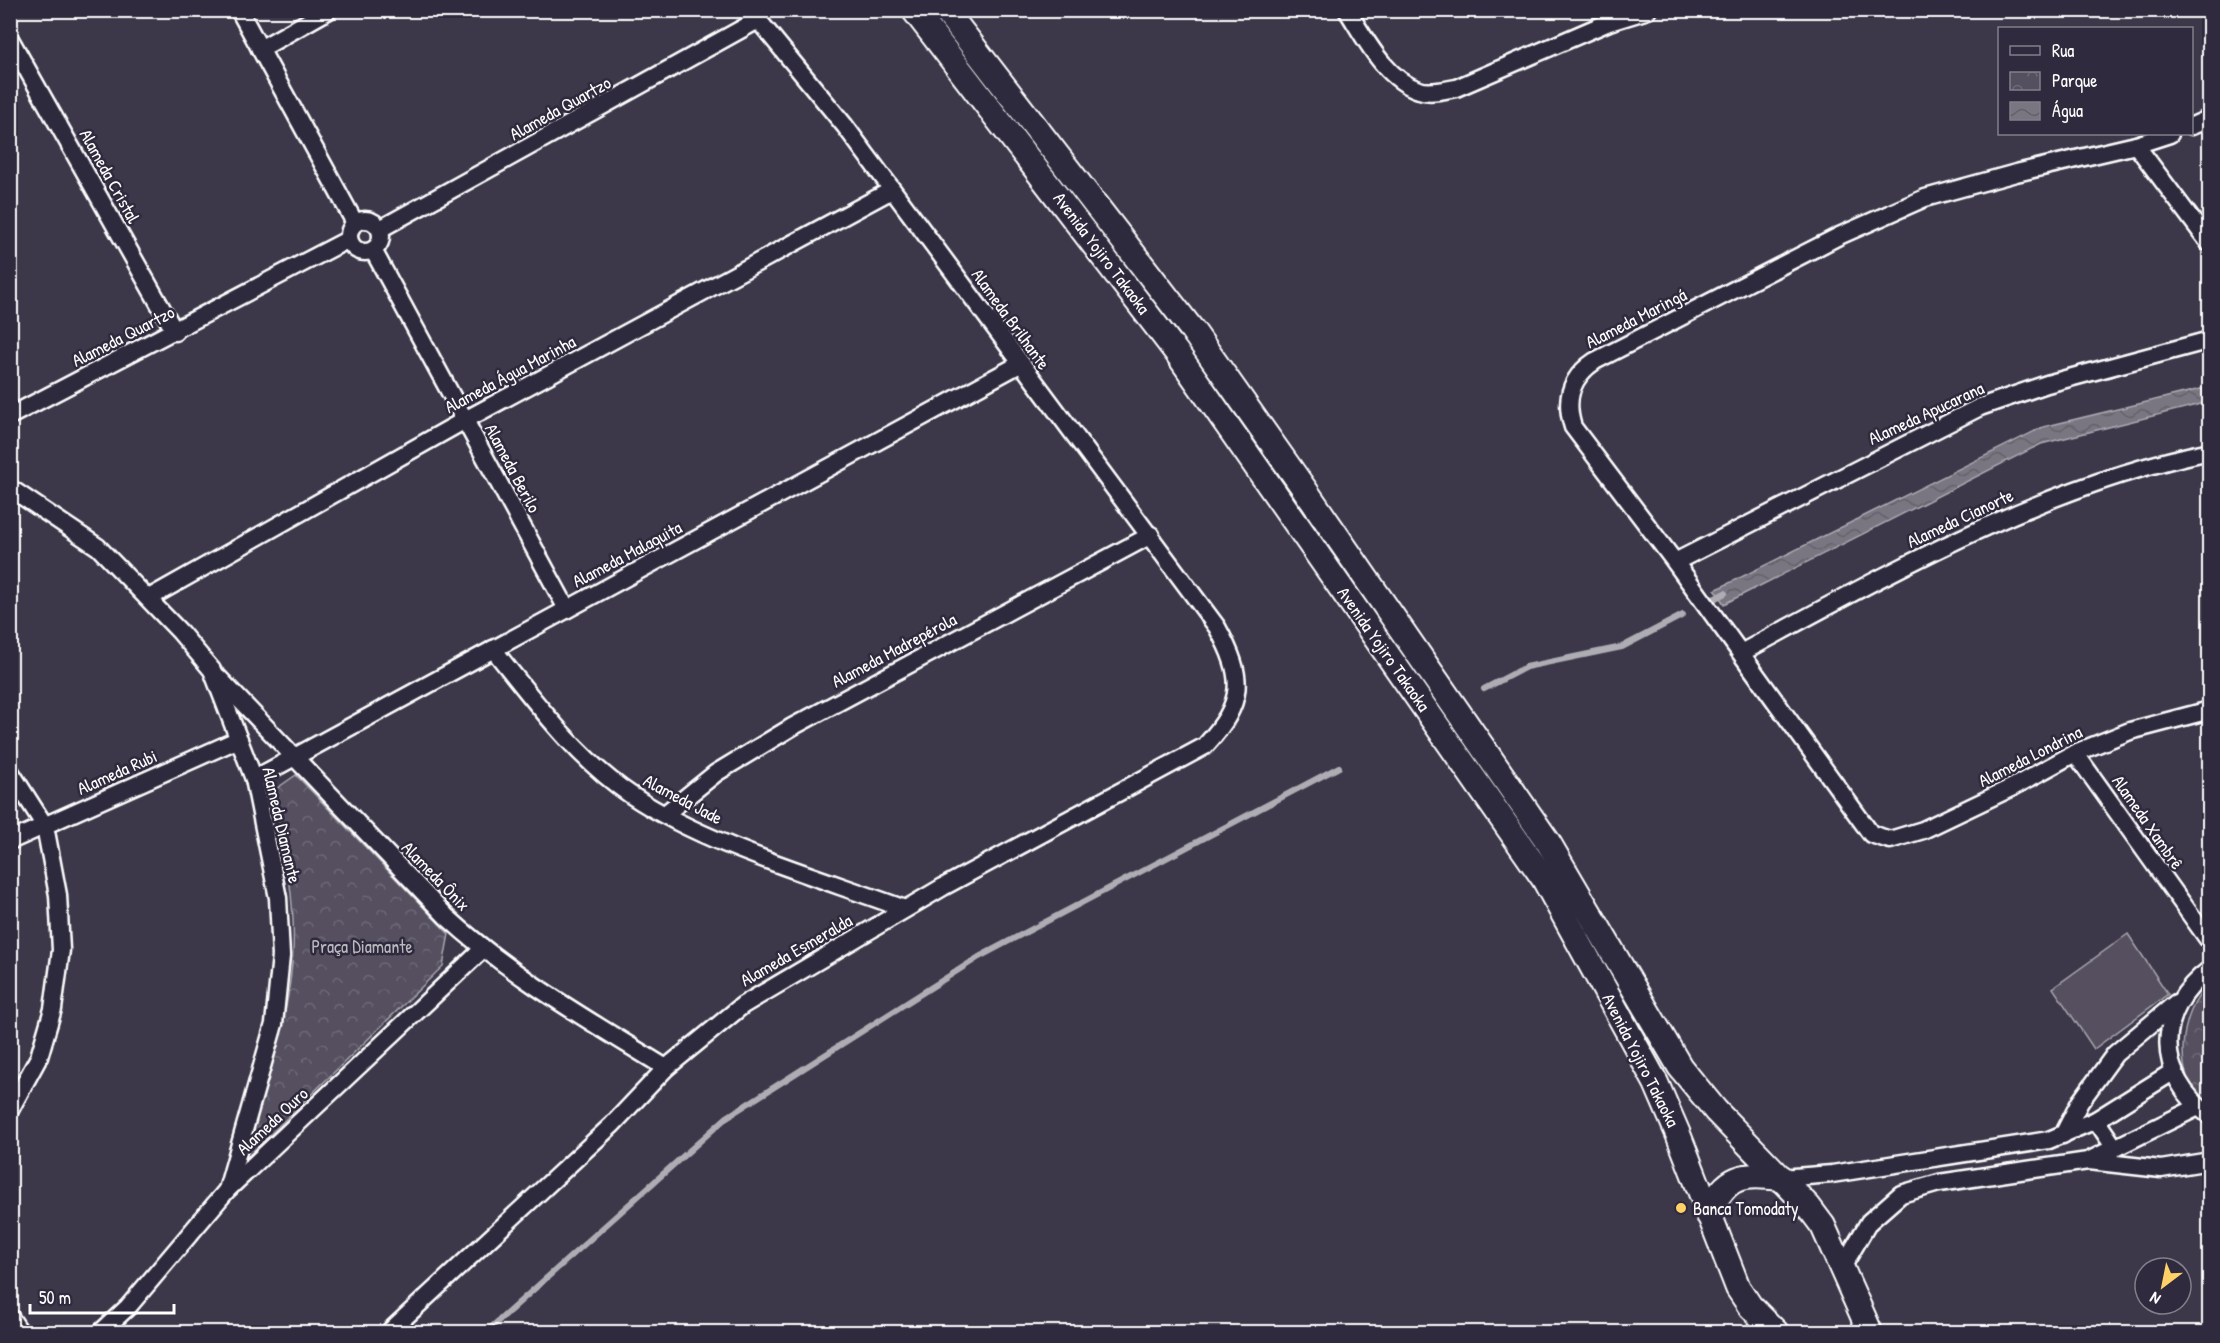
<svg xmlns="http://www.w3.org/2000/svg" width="2220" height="1343" viewBox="0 0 2220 1343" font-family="'Patrick Hand',sans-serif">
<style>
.park{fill:url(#park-crowns);stroke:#aaa8b0;stroke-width:1.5}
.pitch{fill:#555060;stroke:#aaa8b0;stroke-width:1.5}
.water{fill:url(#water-waves);stroke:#afadb4;stroke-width:1.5}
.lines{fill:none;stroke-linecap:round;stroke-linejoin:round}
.stream{stroke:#afadb4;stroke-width:6}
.minor-casing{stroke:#fff;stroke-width:21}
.secondary-casing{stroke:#fff;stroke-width:28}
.minor{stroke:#2f2a3d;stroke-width:16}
.secondary{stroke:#2f2a3d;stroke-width:24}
.poi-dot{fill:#ffd166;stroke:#2f2a3d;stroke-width:2}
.labels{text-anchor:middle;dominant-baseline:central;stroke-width:5;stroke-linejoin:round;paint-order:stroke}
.street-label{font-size:18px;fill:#fff;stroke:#2f2a3d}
.park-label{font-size:18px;fill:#bbb9bf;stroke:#2f2a3d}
.poi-label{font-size:18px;fill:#fff;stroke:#2f2a3d;text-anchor:start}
</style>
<defs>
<pattern id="park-crowns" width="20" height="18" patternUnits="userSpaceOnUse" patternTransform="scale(1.5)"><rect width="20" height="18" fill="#555060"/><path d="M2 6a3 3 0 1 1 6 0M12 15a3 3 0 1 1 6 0" fill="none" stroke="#6e6a78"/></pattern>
<pattern id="water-waves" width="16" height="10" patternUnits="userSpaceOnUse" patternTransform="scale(1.5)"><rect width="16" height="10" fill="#797682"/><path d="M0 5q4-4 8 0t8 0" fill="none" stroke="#626167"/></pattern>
</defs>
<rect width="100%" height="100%" fill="#3c3749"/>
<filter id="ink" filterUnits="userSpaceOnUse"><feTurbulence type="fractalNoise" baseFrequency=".0167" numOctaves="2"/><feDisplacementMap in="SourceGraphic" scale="12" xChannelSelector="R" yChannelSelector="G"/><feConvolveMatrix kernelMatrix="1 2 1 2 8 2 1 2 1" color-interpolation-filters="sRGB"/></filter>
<g filter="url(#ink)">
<!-- park -->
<g class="park">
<path d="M296,775L449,934L443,966L244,1160C263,1095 286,1031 292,964C298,908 284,845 273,791Z"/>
<path d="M2209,985V1106C2171,1084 2178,1011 2209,985Z"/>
</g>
<!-- pitch -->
<polygon class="pitch" points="2128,934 2168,994 2094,1049 2053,988"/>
<!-- water -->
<polygon class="water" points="2209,387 2209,402 2041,444 1724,604 1715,590 2043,427"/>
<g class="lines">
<!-- stream -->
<g class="stream">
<polyline points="1710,601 1725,593"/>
<polyline points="1484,689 1526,667 1622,647 1683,615"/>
<polyline points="486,1332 727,1117 979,957 1339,767"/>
</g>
<defs>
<g id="minor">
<polyline points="239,10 355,223"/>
<path d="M1347,10C1365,38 1385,79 1419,90C1430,94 1444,90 1456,88L1609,22L1648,10"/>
<polyline points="10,39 175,332"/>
<polyline points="260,49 329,10"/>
<polyline points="2192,126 2210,118"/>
<path d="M2170,134L2136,145L2016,173L1925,198L1839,236L1595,361C1571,377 1564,399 1573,427L1675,562L1871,834L1890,840L1923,830L2013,787L2075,753L2130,731L2210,710"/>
<polyline points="2136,145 2210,244"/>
<circle cx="365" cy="236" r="16"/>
<polyline points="380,229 758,20"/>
<polyline points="373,250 567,609"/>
<polyline points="10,416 349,239"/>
<polyline points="10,488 98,547 180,632 212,670 254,779 278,898 281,956 274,1024 227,1190"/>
<polyline points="1675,562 1980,407 2047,384 2210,340"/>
<polyline points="149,598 465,420 892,190"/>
<path d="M493,649C534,700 576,758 631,795C707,846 819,877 905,909"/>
<path d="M1741,653C1891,572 2041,486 2210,451"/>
<path d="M218,677L446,916C512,977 590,1021 666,1068"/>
<polyline points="2075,753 2210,942"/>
<polyline points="10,771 45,826 58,895 61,950 53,1009 39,1057 10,1110"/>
<polyline points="254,779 1020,364"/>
<polyline points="665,814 716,773 792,727 1151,535"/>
<polyline points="10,841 239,739"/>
<path d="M2210,969C2155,1010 2154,1075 2210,1116"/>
<polyline points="2096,1120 2115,1148"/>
<polyline points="2063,1135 2080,1102 2115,1054 2176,1003"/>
<polyline points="2089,1161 2161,1169 2210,1161"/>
<polyline points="1782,1178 1832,1174 2049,1140 2096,1120 2174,1071"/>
<polyline points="1843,1266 1869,1222 1901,1194 1939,1183 2088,1161 2198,1107"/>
<polyline points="10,1317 20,1332"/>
<polyline points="101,1332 128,1307 227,1190 482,950"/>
<path d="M389,1332L612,1125L666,1068L743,1005L943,887L1205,746C1245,702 1245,678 1217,627L845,126L750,10"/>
</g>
<g id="secondary">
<polyline points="914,10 1177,353 1544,879 1656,1083 1678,1134 1738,1288 1750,1306 1776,1332"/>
<polyline points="945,10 1193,331 1303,487 1548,842 1680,1067 1716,1111 1808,1206 1823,1226 1870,1332"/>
<path d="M1708,1214C1727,1174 1741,1174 1782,1178"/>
</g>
</defs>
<!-- minor casing -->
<use href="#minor" class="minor-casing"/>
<!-- secondary casing -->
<use href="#secondary" class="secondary-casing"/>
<!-- minor -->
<use href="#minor" class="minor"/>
<!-- secondary -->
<use href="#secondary" class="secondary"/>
</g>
</g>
<!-- markers -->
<circle class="poi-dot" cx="1681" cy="1208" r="6"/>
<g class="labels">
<!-- street labels -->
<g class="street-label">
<text transform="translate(560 108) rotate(-29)">Alameda Quartzo</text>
<text transform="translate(110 176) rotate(61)">Alameda Cristal</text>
<text transform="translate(1102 253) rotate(53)">Avenida Yojiro Takaoka</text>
<text transform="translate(1636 318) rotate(-27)">Alameda Maringá</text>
<text transform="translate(1011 319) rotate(54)">Alameda Brilhante</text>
<text transform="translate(123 336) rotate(-27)">Alameda Quartzo</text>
<text transform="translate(510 374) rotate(-28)">Alameda Água Marinha</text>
<text transform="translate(1926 413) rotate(-25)">Alameda Apucarana</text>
<text transform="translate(513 468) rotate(62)">Alameda Berilo</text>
<text transform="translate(1960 518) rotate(-25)">Alameda Cianorte</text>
<text transform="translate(627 554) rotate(-28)">Alameda Malaquita</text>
<text transform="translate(1384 649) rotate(55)">Avenida Yojiro Takaoka</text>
<text transform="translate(894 650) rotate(-28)">Alameda Madrepérola</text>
<text transform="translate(2030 756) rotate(-27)">Alameda Londrina</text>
<text transform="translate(117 772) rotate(-24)">Alameda Rubi</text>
<text transform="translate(683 799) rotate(28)">Alameda Jade</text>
<text transform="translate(2148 822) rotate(55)">Alameda Xambrê</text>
<text transform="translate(282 825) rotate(77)">Alameda Diamante</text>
<text transform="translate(436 876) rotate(46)">Alameda Ônix</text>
<text transform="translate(796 950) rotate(-30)">Alameda Esmeralda</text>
<text transform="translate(1641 1060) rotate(63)">Avenida Yojiro Takaoka</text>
<text transform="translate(272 1121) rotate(-43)">Alameda Ouro</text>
</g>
<!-- park labels -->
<g class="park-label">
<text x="362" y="946">Praça Diamante</text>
</g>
<!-- poi labels -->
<g class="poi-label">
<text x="1693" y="1208">Banca Tomodaty</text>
</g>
</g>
<!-- margin -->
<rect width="2220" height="1343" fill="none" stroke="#2f2a3d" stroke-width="36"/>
<rect x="18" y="18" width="2184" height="1307" fill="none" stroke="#fff" stroke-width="2" filter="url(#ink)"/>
<!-- legend -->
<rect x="1998" y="27" width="195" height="108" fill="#2f2a3d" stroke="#827f8b" stroke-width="1.5"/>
<rect x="2010" y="46" width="30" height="9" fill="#2f2a3d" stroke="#827f8b" stroke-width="1.5"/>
<text x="2052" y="57" font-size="18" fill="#ffffff">Rua</text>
<rect x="2010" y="72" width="30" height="18" fill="url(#park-crowns)" stroke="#827f8b" stroke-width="1.5"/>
<text x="2052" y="87" font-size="18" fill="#ffffff">Parque</text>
<rect x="2010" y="102" width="30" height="18" fill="url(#water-waves)" stroke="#827f8b" stroke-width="1.5"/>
<text x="2052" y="117" font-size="18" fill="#ffffff">Água</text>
<!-- north arrow -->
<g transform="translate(2163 1286) rotate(212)"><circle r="28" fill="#2f2a3d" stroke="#827f8b" stroke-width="1.5"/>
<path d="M0-4.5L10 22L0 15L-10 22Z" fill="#ffd166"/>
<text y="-9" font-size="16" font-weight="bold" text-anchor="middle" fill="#ffffff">N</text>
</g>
<!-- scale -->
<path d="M30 1304v9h144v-9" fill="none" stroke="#ffffff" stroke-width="3"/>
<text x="39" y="1304" font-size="18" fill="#ffffff" stroke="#2f2a3d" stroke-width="4.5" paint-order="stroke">50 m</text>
</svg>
